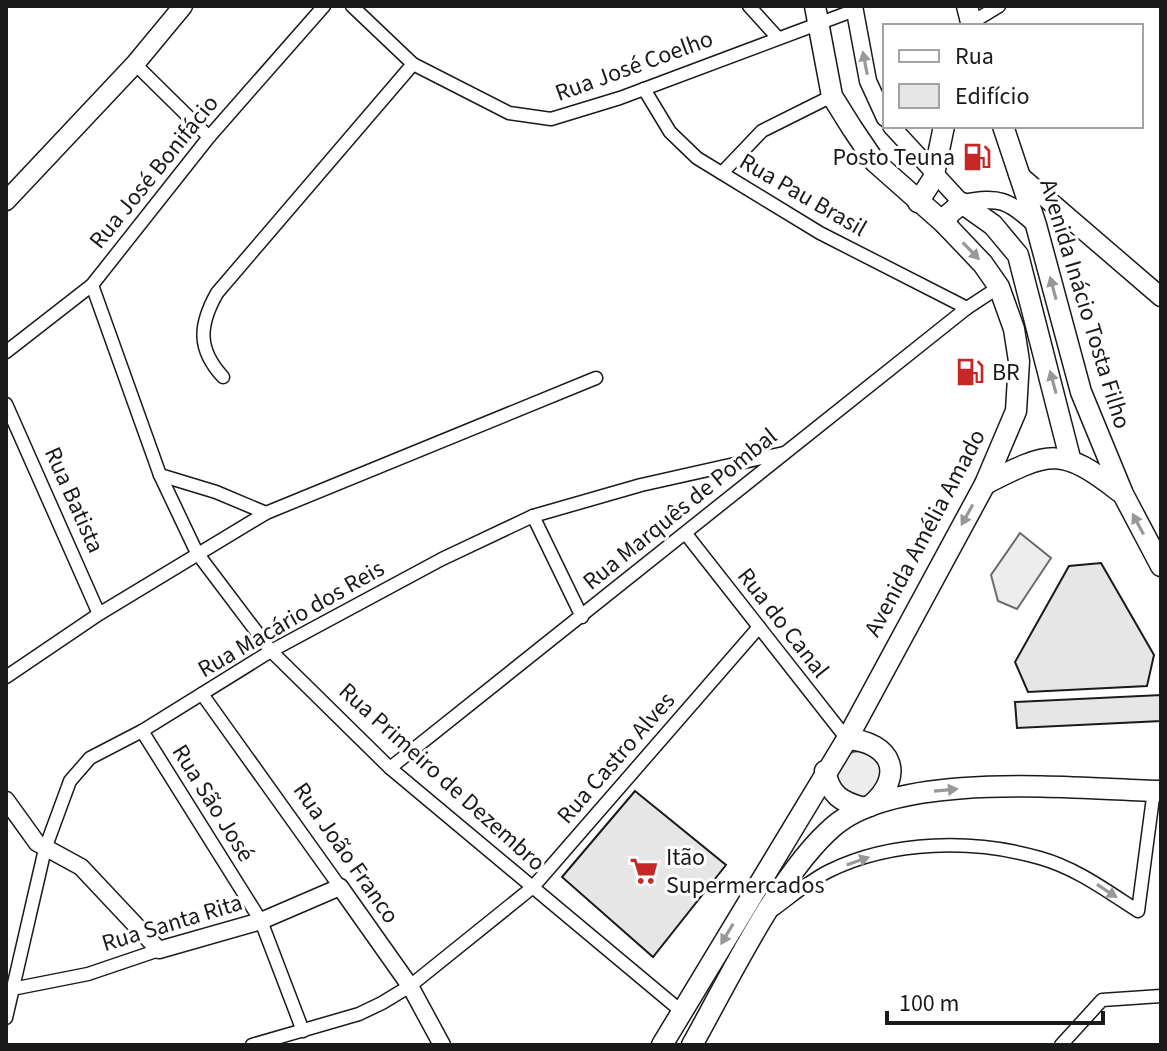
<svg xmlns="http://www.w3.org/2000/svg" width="1167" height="1051" viewBox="0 0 1167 1051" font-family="'Source Sans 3',sans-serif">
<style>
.built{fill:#ededed;stroke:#6a6a6a;stroke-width:2}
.building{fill:#e6e6e6;stroke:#1a1a1a;stroke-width:2}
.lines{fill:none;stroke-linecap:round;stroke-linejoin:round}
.minor-casing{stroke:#1a1a1a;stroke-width:15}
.tertiary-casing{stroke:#1a1a1a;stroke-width:19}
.secondary-casing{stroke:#1a1a1a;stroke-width:21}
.primary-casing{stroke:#1a1a1a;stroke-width:23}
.minor{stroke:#fff;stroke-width:12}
.tertiary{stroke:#fff;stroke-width:16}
.secondary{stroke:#fff;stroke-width:18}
.primary{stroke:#fff;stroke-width:20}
.oneway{fill:#989898}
.labels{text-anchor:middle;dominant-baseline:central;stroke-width:6;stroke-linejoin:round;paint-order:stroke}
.street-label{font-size:24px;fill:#1a1a1a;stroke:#fff}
.poi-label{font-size:24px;fill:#1a1a1a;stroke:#fff;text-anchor:start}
</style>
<rect width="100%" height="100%" fill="#fff"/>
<!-- built -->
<g class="built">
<polygon points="1020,533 1051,558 1017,609 998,601 991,575"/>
<circle cx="860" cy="774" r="23"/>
</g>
<!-- building -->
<g class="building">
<polygon points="1101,563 1154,655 1147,686 1028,692 1015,662 1069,566"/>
<polygon points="1161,695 1161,721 1017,728 1015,702"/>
<polygon points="635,791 726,865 653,957 562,877"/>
</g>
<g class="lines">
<defs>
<g id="minor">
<polyline points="352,6 413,64 509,113 551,119 620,98 855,10"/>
<polyline points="749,6 777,37"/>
<polyline points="971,23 999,6"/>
<polyline points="135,64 209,137"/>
<polyline points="644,89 670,132 697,158 820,233 967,308"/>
<polyline points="722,173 762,131 832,96"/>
<polyline points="92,285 160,475 197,553 271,651 390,768 681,1011"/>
<polyline points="6,352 92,285 209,137 324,6"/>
<path d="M223,377C197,349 199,325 217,293L413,64"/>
<polyline points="6,404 99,614"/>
<polyline points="160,475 216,492 266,513"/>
<polyline points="533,516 582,617"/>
<polyline points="686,534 847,739"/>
<polyline points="6,677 99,614 266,513 596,378"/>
<polyline points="202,694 340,887"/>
<polyline points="142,731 261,921 303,1031"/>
<polyline points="390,768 967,308 999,287"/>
<path d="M773,910C791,897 809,881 829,871C892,840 974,839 1040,858C1076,868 1107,891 1138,911L1154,790"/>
<polyline points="12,989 88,974 159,950"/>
<polyline points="6,1018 45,849 70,781 90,758 142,731 271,651 442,559 533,516 641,485 784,453"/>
<polyline points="252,1045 359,1014 382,1003 410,986 533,887 759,627"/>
<polyline points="1061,1045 1102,1000 1161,996"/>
</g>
<g id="tertiary">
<polyline points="854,6 868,81 885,118"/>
<path d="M891,126L962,203C1001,196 1007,200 1036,225"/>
<polyline points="6,800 37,843 81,867 159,950 261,921 340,887 410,986 442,1045"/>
</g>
<g id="secondary">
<polyline points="1018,174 1161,297"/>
<polyline points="6,201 135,64 183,6"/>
</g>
<g id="primary">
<polyline points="967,6 972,26"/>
<polyline points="1003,126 1036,225 1081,392 1123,494 1161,566"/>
<polyline points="918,202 933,179 944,126"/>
<polyline points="945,224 949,214 962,203 993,225 1018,255 1070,458"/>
<path d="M985,484C1050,451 1061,446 1120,492"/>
<path d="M847,739C892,742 906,776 870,806"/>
<path d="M825,771C830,795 841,802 864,808"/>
<polyline points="662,1045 847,739 985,484 1016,411 1019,361 1014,329 999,287 983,264 945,224 875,162 852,128 832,96 815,6"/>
<path d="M692,1045C728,981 779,873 834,826C900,770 1076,789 1161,791"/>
</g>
</defs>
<!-- minor casing -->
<use href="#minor" class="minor-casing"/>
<!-- tertiary casing -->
<use href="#tertiary" class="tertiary-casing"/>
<!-- secondary casing -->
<use href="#secondary" class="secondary-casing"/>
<!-- primary casing -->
<use href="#primary" class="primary-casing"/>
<!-- minor -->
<use href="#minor" class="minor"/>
<!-- tertiary -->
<use href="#tertiary" class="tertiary"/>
<!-- secondary -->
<use href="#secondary" class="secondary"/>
<!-- primary -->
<use href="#primary" class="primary"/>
</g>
<!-- one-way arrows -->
<defs><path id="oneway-solid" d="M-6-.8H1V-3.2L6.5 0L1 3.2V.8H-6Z" transform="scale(2)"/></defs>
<g class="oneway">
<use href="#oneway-solid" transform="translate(865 63) rotate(-101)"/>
<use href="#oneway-solid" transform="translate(971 251) rotate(46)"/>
<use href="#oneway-solid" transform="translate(1053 288) rotate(-105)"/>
<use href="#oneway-solid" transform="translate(1053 382) rotate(-105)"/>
<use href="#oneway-solid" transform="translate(967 515) rotate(119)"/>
<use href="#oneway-solid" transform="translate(1138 524) rotate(-118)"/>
<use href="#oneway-solid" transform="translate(946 790) rotate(-5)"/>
<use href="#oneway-solid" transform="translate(858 861) rotate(-19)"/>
<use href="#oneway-solid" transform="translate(1107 891) rotate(33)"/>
<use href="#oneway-solid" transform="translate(727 934) rotate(121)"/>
</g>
<!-- icons -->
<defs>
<symbol id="fuel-bare" viewBox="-9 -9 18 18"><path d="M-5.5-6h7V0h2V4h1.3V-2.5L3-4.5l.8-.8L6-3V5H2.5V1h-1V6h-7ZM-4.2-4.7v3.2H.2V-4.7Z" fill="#c62828" stroke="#fff" stroke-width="2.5" paint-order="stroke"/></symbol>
<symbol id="supermarket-bare" viewBox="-9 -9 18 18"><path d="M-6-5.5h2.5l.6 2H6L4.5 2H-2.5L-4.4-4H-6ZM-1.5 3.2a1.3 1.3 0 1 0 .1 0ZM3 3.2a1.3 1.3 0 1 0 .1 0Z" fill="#c62828" stroke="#fff" stroke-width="2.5" paint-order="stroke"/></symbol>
</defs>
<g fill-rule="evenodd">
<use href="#fuel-bare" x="957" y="137" width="40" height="40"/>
<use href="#fuel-bare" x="950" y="352" width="40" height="40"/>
<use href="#supermarket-bare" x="624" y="851" width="40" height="40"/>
</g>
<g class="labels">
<!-- street labels -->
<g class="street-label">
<text transform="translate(634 66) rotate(-20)">Rua José Coelho</text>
<text transform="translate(154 172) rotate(-51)">Rua José Bonifácio</text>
<text transform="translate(803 195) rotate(30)">Rua Pau Brasil</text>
<text transform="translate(1085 304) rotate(73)">Avenida Inácio Tosta Filho</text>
<text transform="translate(74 500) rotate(66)">Rua Batista</text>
<text transform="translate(680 509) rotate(-39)">Rua Marquês de Pombal</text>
<text transform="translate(925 533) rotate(-62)">Avenida Amélia Amado</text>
<text transform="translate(291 619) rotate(-30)">Rua Macário dos Reis</text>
<text transform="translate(783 623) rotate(52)">Rua do Canal</text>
<text transform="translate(616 758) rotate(-49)">Rua Castro Alves</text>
<text transform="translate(442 777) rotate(42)">Rua Primeiro de Dezembro</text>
<text transform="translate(213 803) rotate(58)">Rua São José</text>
<text transform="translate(346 853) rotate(55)">Rua João Franco</text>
<text transform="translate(172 923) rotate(-17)">Rua Santa Rita</text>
</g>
<!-- poi labels -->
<g class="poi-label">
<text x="955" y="157" text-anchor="end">Posto Teuna</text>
<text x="992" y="372">BR</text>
<text x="666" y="857">Itão<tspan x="666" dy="28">Supermercados</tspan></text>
</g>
</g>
<!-- border -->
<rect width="1167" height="1051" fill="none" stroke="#1a1a1a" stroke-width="16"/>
<!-- legend -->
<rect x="883" y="24" width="260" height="104" fill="#ffffff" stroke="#a3a3a3" stroke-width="2"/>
<rect x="899" y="50" width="40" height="12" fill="#ffffff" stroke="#a3a3a3" stroke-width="2"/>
<text x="955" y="64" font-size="24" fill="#1a1a1a">Rua</text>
<rect x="899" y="84" width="40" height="24" fill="#e6e6e6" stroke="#a3a3a3" stroke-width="2"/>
<text x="955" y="104" font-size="24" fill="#1a1a1a">Edifício</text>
<!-- scale -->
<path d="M887 1011v12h216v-12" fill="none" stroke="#1a1a1a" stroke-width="4"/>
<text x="899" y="1011" font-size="24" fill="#1a1a1a" stroke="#ffffff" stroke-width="6" paint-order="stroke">100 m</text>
</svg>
